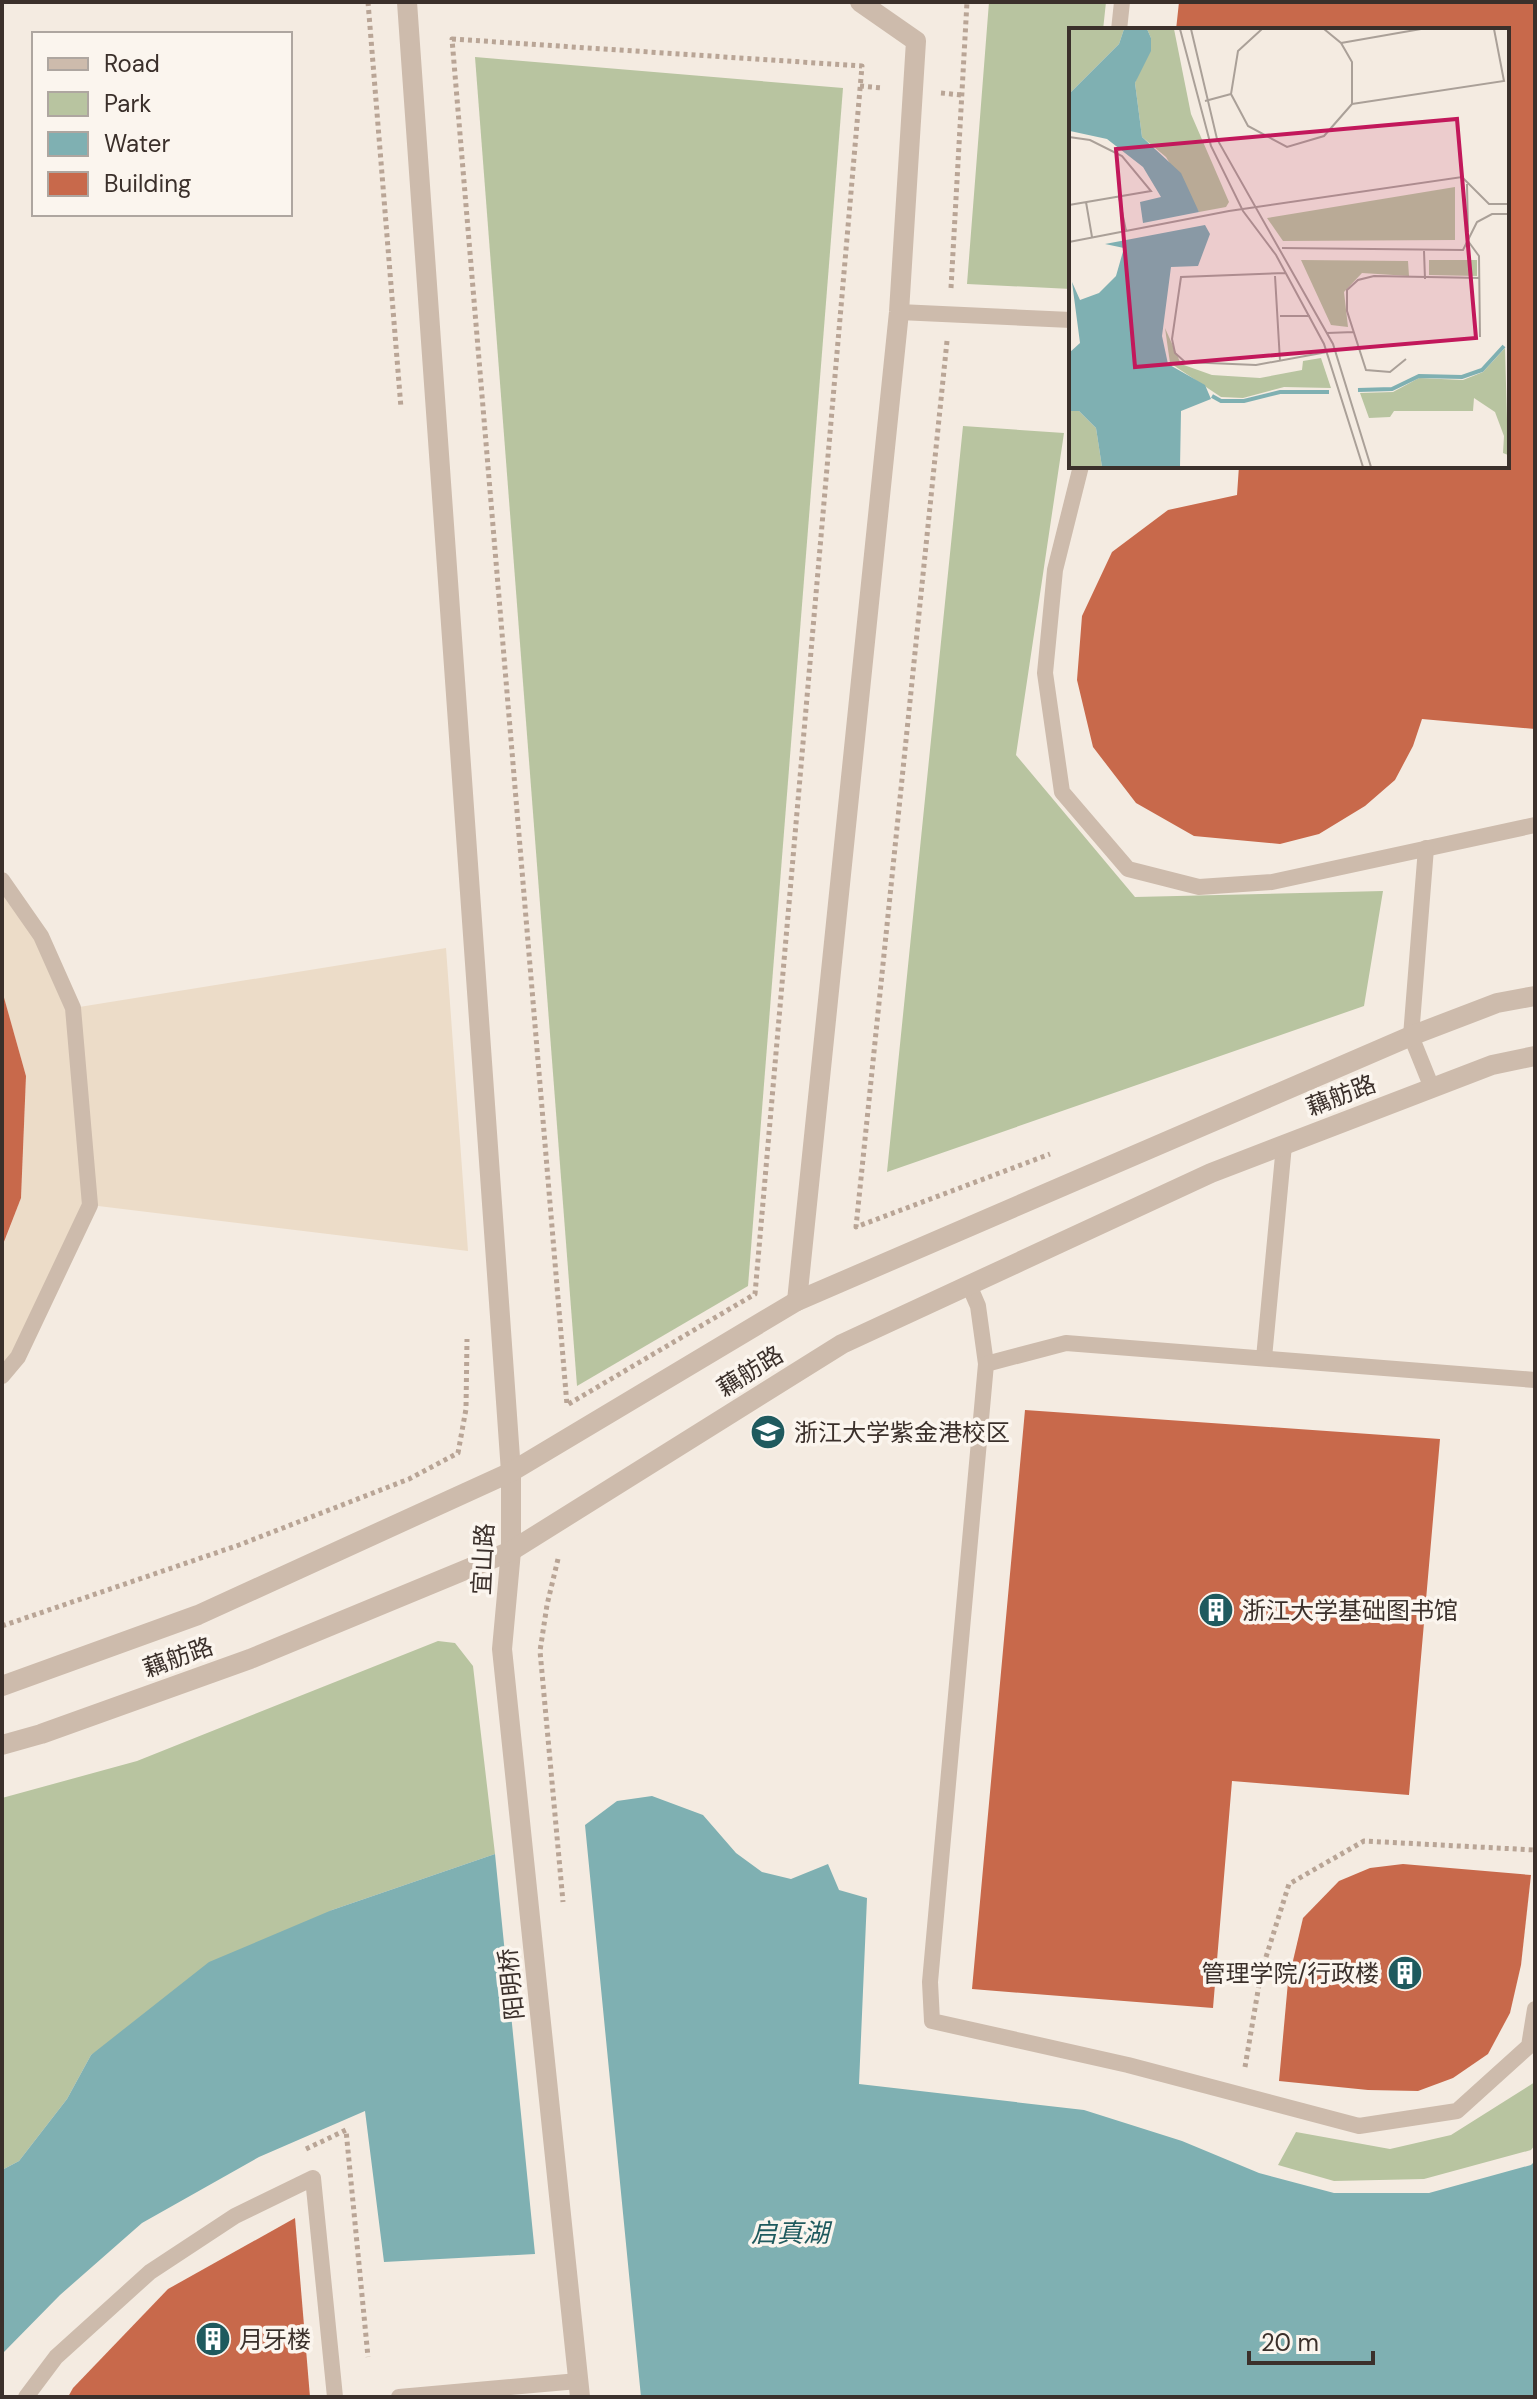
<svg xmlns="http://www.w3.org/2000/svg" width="1537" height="2399" viewBox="0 0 1537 2399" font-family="'DM Sans','Noto Sans SC',sans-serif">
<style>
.green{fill:#b8c4a0}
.plaza{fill:#ecdcc8}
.water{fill:#7fb0b2}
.building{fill:#c8694b}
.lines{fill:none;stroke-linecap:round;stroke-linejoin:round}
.path{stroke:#b9a596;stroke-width:5;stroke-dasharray:4 4;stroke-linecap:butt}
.lane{stroke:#cdbbac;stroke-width:16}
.street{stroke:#cdbbac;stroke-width:20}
.labels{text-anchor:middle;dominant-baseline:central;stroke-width:7;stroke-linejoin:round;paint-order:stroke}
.street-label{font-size:24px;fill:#3b302b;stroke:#fbf5ee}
.poi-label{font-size:24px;fill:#3b302b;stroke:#fbf5ee;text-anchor:start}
.water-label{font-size:26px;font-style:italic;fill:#1f5a5e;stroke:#fbf5ee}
.inset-river{fill:none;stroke:#7fb0b2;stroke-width:4}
.inset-road{fill:none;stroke:#aaa098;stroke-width:2}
.view{fill:#c2185b;fill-opacity:0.15;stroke:#c2185b;stroke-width:4}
.inset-edge{fill:none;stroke:#3b302b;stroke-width:4}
</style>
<rect width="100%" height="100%" fill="#f4ebe1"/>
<!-- green -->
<g class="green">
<polygon points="989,2 1106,2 1103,30 1071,30 1071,289 967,284"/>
<polygon points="475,57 843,88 748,1286 577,1386"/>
<polygon points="963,426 1064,433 1016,755 1135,897 1383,891 1364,1006 887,1172"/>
<polygon points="438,1641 455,1643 473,1666 495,1854 332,1910 91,2055 67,2099 19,2161 2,2170 2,1798 137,1761"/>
<polygon points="1535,2082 1535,2145 1531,2150 1424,2179 1334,2181 1278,2165 1296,2132 1390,2149 1451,2135"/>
</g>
<!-- plaza -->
<polygon class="plaza" points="2,880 73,1008 446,948 468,1251 90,1205 2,1376 2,1248 21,1198 26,1076 2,991"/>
<!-- water -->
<g class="water">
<polygon points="652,1796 703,1815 736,1853 762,1872 791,1879 828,1864 839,1890 867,1898 859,2084 1084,2110 1182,2141 1259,2173 1334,2193 1429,2193 1531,2165 1535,2161 1535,2397 641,2397 585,1825 617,1801"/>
<polygon points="495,1854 535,2254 384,2262 365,2111 259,2157 142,2223 60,2295 2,2354 2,2170 19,2161 67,2099 91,2055 209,1962 332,1910"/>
</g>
<!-- building -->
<g class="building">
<polygon points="1179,2 1535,2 1535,729 1422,719 1413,746 1395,780 1365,806 1319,834 1280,844 1194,836 1136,803 1093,747 1077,680 1082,616 1112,552 1168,510 1237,495 1239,466 1507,466 1507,30 1176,30"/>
<polygon points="3,994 26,1076 21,1198 2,1247"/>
<polygon points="1025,1410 1440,1439 1409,1795 1232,1781 1213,2008 972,1989"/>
<polygon points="1403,1864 1531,1875 1521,1965 1510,2013 1488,2054 1453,2078 1418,2091 1368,2090 1279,2081 1288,1982 1303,1918 1339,1881 1370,1868"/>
<polygon points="295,2218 310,2397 68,2397 73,2388 168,2289"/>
</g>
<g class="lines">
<!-- path -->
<g class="path">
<polyline points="368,2 401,408"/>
<polygon points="452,39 862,66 755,1294 567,1405"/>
<polyline points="860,86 883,88"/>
<polyline points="941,93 962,95"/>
<polyline points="951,288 967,2"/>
<polyline points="947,341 856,1227 1050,1154"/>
<polyline points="558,1559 547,1605 540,1651 563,1902"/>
<polyline points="2,1626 239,1545 409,1479 458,1453 466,1409 467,1339"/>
<polyline points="1245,2067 1261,1973 1289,1884 1364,1841 1535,1850"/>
<polyline points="306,2149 346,2130 368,2357"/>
</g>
<!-- lane -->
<g class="lane">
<polyline points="1119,30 1122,2"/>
<polyline points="899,312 1071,320"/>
<polyline points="1081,466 1055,570 1045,673 1062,792 1128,869 1199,887 1272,882 1535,825"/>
<polyline points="1426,848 1411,1036 1432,1088"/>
<polyline points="2,880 41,936 73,1008 90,1205 18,1357 2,1376"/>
<polyline points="969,1285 978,1306 986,1364 930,1982 932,2021 1128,2065 1359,2126 1457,2111 1529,2046 1535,2009"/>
<polyline points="1264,1358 1284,1145"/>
<polyline points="986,1364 1066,1343 1535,1380"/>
<polyline points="26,2397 56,2357 150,2272 235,2216 313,2178 335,2397"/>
<polyline points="399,2397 578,2381"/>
</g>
<!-- street -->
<g class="street">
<polyline points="407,2 511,1472 511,1551 502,1649 580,2397"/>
<polyline points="797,1301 899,312 916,41 860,2"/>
<polyline points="2,1686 198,1615 511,1472 797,1301 1411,1036 1497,1003 1535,996"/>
<polyline points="2,1745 41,1734 250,1659 511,1551 842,1344 1211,1173 1492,1065 1535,1056"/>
</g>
</g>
<!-- icons -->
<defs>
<symbol id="university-disc" viewBox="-11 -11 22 22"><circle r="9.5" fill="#1f5a5e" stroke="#fbf5ee"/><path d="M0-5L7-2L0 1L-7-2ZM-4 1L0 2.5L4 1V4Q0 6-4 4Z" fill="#fff"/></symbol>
<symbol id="building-disc" viewBox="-11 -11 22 22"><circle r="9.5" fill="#1f5a5e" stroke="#fbf5ee"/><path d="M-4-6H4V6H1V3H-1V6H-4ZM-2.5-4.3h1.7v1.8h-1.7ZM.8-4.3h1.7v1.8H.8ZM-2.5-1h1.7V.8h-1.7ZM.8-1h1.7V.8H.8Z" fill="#fff"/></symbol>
</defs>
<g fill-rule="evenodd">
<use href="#university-disc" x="748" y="1412" width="40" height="40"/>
<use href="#building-disc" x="1196" y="1590" width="40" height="40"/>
<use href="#building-disc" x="1385" y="1953" width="40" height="40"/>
<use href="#building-disc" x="193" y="2319" width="40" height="40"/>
</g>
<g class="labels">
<!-- street labels -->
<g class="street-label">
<text transform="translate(1341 1095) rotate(-21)">藕舫路</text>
<text transform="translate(750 1371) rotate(-32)">藕舫路</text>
<text transform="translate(483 1559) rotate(-87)">宜山路</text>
<text transform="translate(178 1657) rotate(-20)">藕舫路</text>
<text transform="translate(511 1984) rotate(-96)">阳明桥</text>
</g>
<!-- poi labels -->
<g class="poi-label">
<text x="794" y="1432">浙江大学紫金港校区</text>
<text x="1242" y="1610">浙江大学基础图书馆</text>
<text x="1379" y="1973" text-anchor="end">管理学院/行政楼</text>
<text x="239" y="2339">月牙楼</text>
</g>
<!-- water labels -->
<g class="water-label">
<text x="790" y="2233">启真湖</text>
</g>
</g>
<!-- overview -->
<g transform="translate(1069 28)">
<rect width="440" height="440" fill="#f4ebe1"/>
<path d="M0,1H55L50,16L0,66ZM78,1H105L122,86L160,174L157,179L130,184L97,129L73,109L66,55L82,10ZM386,159V212L214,213L198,190ZM232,232L339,233L340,248L293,245L275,264L279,299L262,297ZM360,232H408V248L360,247ZM96,300L112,336L143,347L191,350L233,342L234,333L252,330L262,360L215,359L174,370L152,369L101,335ZM436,320L439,427L434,425L435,408L426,384L405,370L404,383H325L321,389L300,390L291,365L324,364L350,350L394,352L414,344ZM0,383H10L27,400L33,439H0Z" fill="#b8c4a0"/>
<path d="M55,1H78L82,10V23L66,55L73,109L112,145L130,184L74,195L71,174L92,169L74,139L38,111L1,103L0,66L50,16ZM136,197L141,206L129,238L102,239L93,308L99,336L136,357L142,371L112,383L111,439H33L27,400L10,383H0V325L11,315L3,254L11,272L30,265L47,248L55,220L36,216Z" fill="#7fb0b2"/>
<path class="inset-river" d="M289,362L323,361L350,348L393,349L413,342L435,318M143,368L152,373H175L211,364H260"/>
<path class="inset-road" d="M111,1L142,118L174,183L207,227L255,316L294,439M122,1L148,111L264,316L302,439M193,1L169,23L162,66L179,98L218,119L255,108L283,76V34L272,15L255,1M272,15L352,1M136,73L162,66M283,76L435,53L425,1M0,109L21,112L53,128L82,163L0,177M398,156L399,204M50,169L57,203M17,174L23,209M399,213L410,228L411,309M0,214L160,183L393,149L420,176H440M213,220L394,222L408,194L423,186H440M355,223L356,251M217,245L112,249L103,311L106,325L116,334L187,337L258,324M206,248L211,333M211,288H241M258,305L285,304M337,331L321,344L297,342L278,283V262L289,252L305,248L411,250"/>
<path class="view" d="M388,91L407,310L66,339L47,121Z"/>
<rect width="440" height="440" class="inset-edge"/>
</g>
<!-- border -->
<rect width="1537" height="2399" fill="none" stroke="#3b302b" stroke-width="8"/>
<!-- legend -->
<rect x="32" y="32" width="260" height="184" fill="#fbf5ee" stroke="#aea6a0" stroke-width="2"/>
<rect x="48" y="58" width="40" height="12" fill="#cdbbac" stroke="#aea6a0" stroke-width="2"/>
<text x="104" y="72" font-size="24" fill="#3b302b">Road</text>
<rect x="48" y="92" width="40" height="24" fill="#b8c4a0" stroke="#aea6a0" stroke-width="2"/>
<text x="104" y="112" font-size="24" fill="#3b302b">Park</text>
<rect x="48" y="132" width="40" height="24" fill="#7fb0b2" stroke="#aea6a0" stroke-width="2"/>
<text x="104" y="152" font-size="24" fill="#3b302b">Water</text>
<rect x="48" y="172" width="40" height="24" fill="#c8694b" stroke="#aea6a0" stroke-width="2"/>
<text x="104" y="192" font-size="24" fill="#3b302b">Building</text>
<!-- scale -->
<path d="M1249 2351v12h124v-12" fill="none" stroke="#3b302b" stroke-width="4"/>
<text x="1261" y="2351" font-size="24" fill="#3b302b" stroke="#fbf5ee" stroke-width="6" paint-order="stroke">20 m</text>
</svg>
